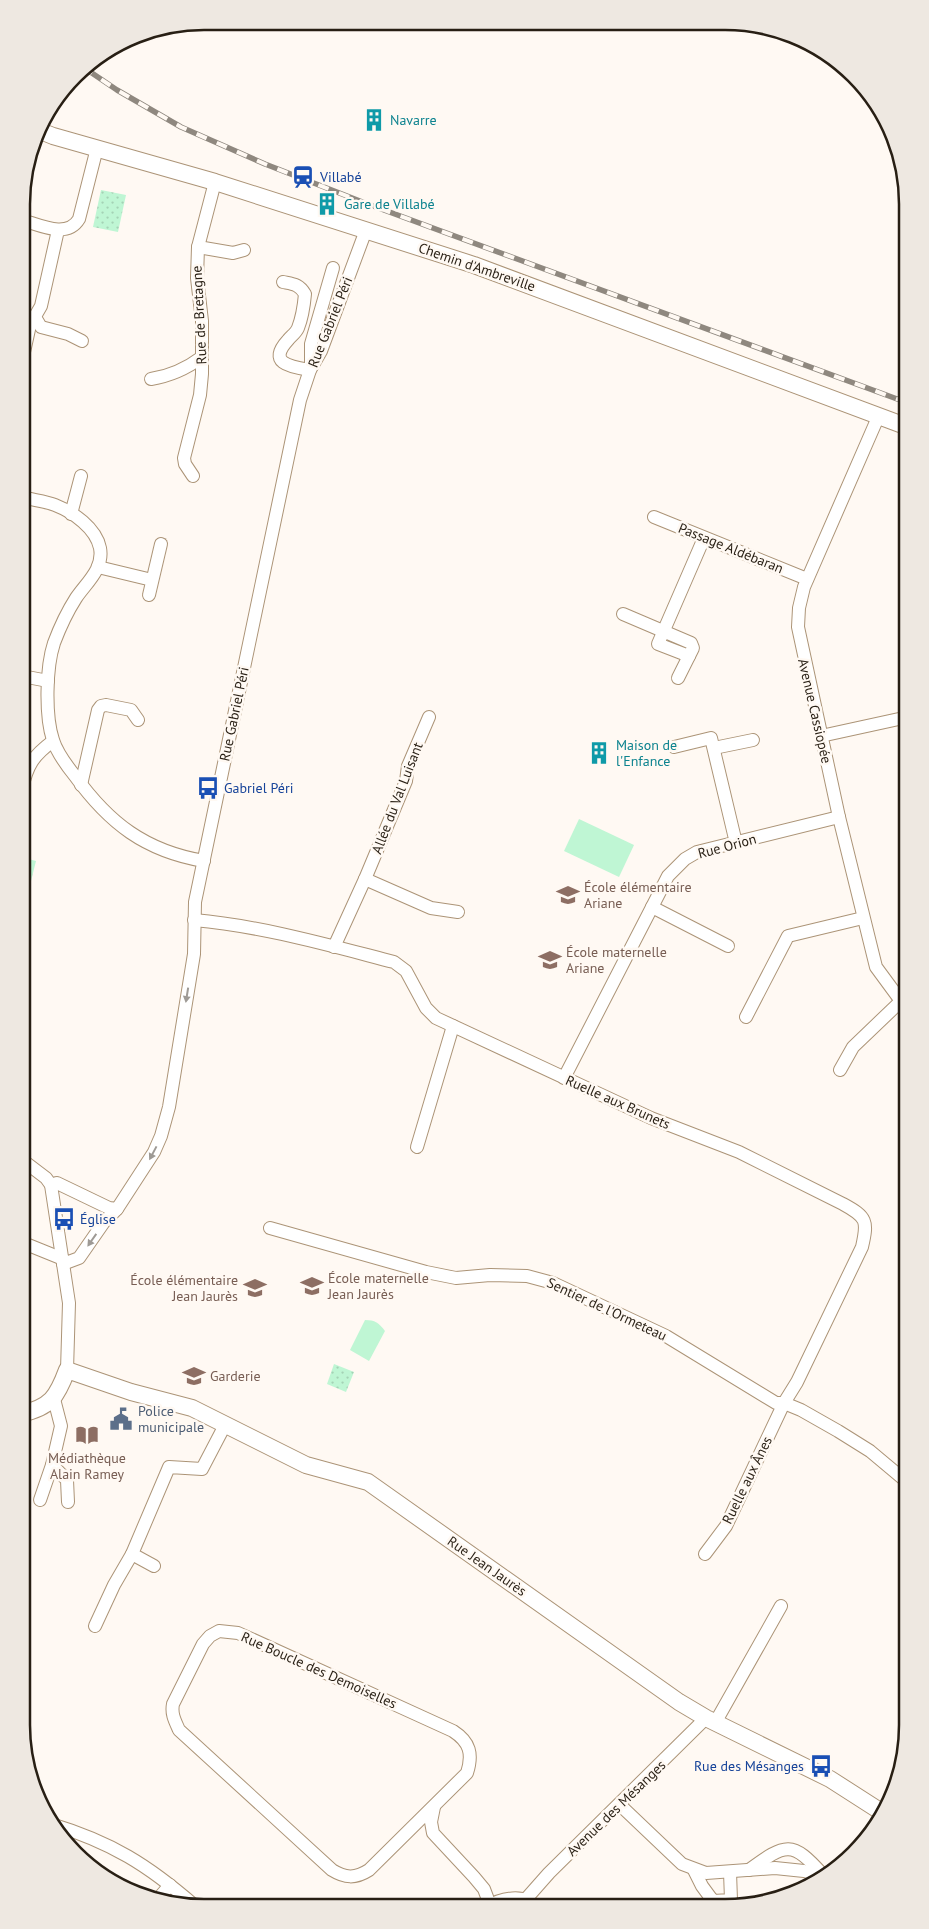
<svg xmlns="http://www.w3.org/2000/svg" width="929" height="1929" viewBox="0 0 929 1929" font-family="'PT Sans',sans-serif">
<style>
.green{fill:url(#green-dots)}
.cemetery{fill:url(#cemetery-stones)}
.pitch{fill:#bff6d4}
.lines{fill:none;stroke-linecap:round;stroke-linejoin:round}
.minor-casing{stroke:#ac9477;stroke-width:14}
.tertiary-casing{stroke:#ac9477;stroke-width:18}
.minor{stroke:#fff;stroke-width:12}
.tertiary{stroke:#fff;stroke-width:16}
.rail-casing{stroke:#8f887f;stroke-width:5.5}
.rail{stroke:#fff9f3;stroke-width:4;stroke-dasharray:11;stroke-linecap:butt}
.oneway{fill:#9e9a95}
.labels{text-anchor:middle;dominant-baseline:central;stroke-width:5;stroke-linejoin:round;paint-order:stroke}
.culture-label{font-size:14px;fill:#0d838f;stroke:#fff9f3;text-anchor:start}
.transit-label{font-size:14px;fill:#164399;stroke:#fff9f3;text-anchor:start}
.street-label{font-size:14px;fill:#281f14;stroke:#fff9f3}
.education-label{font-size:14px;fill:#785e54;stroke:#fff9f3;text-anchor:start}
.service-label{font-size:14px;fill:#4e5e75;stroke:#fff9f3;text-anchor:start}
.rim{fill:none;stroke:#281f14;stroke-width:2.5}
</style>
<defs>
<pattern id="green-dots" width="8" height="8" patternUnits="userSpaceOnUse" patternTransform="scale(1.25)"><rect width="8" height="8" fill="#bff6d4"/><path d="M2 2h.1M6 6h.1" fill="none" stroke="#a4d2b5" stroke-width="1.8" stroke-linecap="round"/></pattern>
<pattern id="cemetery-stones" width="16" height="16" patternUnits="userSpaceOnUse" patternTransform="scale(1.25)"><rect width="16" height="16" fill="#bff6d4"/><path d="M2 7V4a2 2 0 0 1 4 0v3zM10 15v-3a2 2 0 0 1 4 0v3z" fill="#a4d2b5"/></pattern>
</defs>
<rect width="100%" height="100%" fill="#fff9f3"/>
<!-- green -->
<g class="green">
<polygon points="101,190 126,195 118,232 93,227"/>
<polygon points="334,1364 354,1372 346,1392 327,1384"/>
</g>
<!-- cemetery -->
<polygon class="cemetery" points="21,857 36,861 24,909 21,909"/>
<!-- pitch -->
<g class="pitch">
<polygon points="579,819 634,845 619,877 564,851"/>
<path d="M365,1320C375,1320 379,1323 385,1331L369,1361L350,1350Z"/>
</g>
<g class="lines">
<defs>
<g id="minor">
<path d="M22,220C40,225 67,239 79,219L97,148"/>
<polyline points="198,247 233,253 244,250"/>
<path d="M283,282C293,284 299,284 305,294C304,305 302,318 298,328C296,333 291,336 288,340C266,364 292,367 310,370"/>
<polyline points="35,317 41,327 68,334 82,341"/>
<polyline points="22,361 30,325 41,306 58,230"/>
<polyline points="311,367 311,344 333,268"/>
<path d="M151,379C170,376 186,369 202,357"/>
<polyline points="879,415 804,587 799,608 798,627 839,817 876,967 901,1001 908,1007"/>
<polyline points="193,476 185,464 184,458 200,395 202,374 202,321 197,278 198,247 215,182"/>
<path d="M22,497C32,500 45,501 55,505C73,512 96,528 100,548C104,569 86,583 76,598C67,612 60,627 54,643C46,667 45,716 53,740C57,753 67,766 75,776C109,823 145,851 204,861"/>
<polyline points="71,514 81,476"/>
<polyline points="654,517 807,579"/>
<polyline points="98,567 152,580"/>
<polyline points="149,595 161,544"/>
<polyline points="623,614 691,643 693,648 678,678"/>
<polyline points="689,656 658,644 704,538"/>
<polyline points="22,676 48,681"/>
<polyline points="821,736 908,717"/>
<polyline points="674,747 711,738 736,843"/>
<polyline points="714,748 753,740"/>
<polyline points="81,785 98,710 101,706 106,705 131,710 138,720"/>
<path d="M22,789C27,765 33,756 53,741"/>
<polyline points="365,879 431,908 458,912"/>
<polyline points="652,907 728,946"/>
<path d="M194,920C262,926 328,945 394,962L406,971L426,1008L436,1018L651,1118L739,1152L843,1204C867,1217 868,1221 862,1247L797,1382L784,1403L726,1526L705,1554"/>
<polyline points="334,947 365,879 406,781 408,766 429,717"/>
<polyline points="746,1017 788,936 863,918"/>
<polyline points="840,1070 853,1047 901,1001"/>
<polyline points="564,1078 668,876 685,859 697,852 839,817"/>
<polyline points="417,1147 453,1026"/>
<polyline points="21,1159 46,1178 51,1185 69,1303 67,1370"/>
<polyline points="51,1185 57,1183 109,1208 117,1209"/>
<polyline points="270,1228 426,1272 456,1278 490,1275 527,1276 553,1283 666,1336 776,1403 784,1403 801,1410 838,1431 870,1451 907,1482"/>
<polyline points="21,1242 63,1259"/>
<polyline points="63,1264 79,1258 104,1222 117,1209 154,1152 161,1136 169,1107 194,954 195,902 300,400 310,370 321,351 366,230"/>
<polyline points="54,1399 61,1426 52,1465 67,1480 68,1502"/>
<polyline points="40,1500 52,1465"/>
<polyline points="154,1566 132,1554 169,1467 202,1469 225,1425"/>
<polyline points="95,1626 114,1585 132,1554"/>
<path d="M219,1631L238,1633L453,1731C470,1742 473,1754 467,1773L369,1870C355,1879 345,1878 332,1870L179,1730C175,1721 171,1714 173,1704L203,1644L210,1636Z"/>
<polyline points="715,1723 781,1606"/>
<polyline points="620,1805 682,1864 706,1873 775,1868 804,1871 826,1877"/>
<polyline points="434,1807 431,1822 433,1833 474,1877 484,1889 490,1905"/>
<path d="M51,1824C111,1842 148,1865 195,1906"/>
<polyline points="694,1870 702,1886 713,1901 731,1900 730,1872"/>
<path d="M749,1870C786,1843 792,1840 823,1875"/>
<polyline points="158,1899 170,1885"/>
<polyline points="526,1899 549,1873 706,1718"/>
<path d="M488,1907C500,1898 525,1893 535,1907"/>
</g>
<g id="tertiary">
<polyline points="38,130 53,136 215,182 474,265 908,427"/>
<path d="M21,1414C51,1407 57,1397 67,1370L131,1392L192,1408L306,1465L368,1482L679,1702L706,1718L830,1779L883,1813"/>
</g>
</defs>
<!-- minor casing -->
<use href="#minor" class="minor-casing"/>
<!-- tertiary casing -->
<use href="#tertiary" class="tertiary-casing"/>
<!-- minor -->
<use href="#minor" class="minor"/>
<!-- tertiary -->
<use href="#tertiary" class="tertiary"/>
<defs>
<polyline id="rail" points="83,67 117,90 181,127 265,164 365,203 908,403"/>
</defs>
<!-- rail casing -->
<use href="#rail" class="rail-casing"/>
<!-- rail -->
<use href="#rail" class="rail"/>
</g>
<!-- one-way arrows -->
<defs><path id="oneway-solid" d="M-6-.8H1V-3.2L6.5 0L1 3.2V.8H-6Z" transform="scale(1.25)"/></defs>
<g class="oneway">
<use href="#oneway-solid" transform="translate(187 995) rotate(99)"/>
<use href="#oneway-solid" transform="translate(153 1153) rotate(118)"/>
<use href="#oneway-solid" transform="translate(92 1240) rotate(125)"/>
</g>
<!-- icons -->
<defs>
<symbol id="building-bare" viewBox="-9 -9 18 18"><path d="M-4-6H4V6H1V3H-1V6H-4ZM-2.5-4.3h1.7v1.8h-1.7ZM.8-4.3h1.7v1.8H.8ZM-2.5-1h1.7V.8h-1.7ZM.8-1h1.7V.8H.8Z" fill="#0f9aa8" stroke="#fff9f3" stroke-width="2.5" paint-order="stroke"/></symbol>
<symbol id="station-bare" viewBox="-9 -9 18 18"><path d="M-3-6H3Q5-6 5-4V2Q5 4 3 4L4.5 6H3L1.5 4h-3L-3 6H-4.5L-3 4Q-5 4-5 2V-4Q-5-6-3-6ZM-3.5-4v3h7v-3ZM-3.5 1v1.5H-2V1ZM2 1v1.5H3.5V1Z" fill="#1a4fb4" stroke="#fff9f3" stroke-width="2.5" paint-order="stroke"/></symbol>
<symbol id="bus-bare" viewBox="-9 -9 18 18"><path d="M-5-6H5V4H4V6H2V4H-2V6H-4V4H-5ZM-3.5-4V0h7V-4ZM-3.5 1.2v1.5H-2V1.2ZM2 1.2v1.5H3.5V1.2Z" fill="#1a4fb4" stroke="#fff9f3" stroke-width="2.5" paint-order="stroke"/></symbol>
<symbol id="school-bare" viewBox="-9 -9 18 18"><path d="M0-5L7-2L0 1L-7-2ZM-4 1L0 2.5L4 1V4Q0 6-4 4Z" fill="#8d6e63" stroke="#fff9f3" stroke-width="2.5" paint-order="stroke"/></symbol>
<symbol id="civic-bare" viewBox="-9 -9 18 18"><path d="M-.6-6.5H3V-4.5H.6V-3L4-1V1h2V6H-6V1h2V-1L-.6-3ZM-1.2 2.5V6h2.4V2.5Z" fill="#5c6f8a" stroke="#fff9f3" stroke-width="2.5" paint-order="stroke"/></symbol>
<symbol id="library-bare" viewBox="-9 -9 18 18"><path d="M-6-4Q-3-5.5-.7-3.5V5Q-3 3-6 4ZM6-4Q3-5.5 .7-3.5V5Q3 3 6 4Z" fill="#8d6e63" stroke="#fff9f3" stroke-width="2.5" paint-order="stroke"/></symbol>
</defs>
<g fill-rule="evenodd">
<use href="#building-bare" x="358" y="104" width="32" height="32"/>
<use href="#station-bare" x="287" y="161" width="32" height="32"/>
<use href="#building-bare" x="311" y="188" width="32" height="32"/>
<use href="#building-bare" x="583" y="737" width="32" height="32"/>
<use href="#bus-bare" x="192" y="772" width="32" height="32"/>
<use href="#school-bare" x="552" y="879" width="32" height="32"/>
<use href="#school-bare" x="534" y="944" width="32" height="32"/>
<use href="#bus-bare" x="48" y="1203" width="32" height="32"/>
<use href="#school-bare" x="296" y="1270" width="32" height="32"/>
<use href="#school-bare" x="239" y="1272" width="32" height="32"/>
<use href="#school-bare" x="178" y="1360" width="32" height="32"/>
<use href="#civic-bare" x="105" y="1403" width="32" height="32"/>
<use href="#library-bare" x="71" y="1419" width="32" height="32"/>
<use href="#bus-bare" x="805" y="1750" width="32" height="32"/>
</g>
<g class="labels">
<!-- culture labels -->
<g class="culture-label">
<text x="390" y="120">Navarre</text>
<text x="344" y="204">Gare de Villabé</text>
<text x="616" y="745">Maison de<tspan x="616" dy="16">l'Enfance</tspan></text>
</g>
<!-- transit labels -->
<g class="transit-label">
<text x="320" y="177">Villabé</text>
<text x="224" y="788">Gabriel Péri</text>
<text x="80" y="1219">Église</text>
<text x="804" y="1766" text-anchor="end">Rue des Mésanges</text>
</g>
<!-- street labels -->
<g class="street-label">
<text transform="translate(477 267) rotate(19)">Chemin d'Ambreville</text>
<text transform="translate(199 315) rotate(-93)">Rue de Bretagne</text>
<text transform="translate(330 322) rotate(-68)">Rue Gabriel Péri</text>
<text transform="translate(731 548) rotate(22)">Passage Aldébaran</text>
<text transform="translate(815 711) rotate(77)">Avenue Cassiopée</text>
<text transform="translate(234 714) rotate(-78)">Rue Gabriel Péri</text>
<text transform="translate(397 798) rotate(-69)">Allée du Val Luisant</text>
<text transform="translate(727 846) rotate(-15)">Rue Orion</text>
<text transform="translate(618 1102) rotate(24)">Ruelle aux Brunets</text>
<text transform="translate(607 1309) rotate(25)">Sentier de l'Ormeteau</text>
<text transform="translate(747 1480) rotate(-64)">Ruelle aux Ânes</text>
<text transform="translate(487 1566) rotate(35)">Rue Jean Jaurès</text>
<text transform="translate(319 1670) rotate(24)">Rue Boucle des Demoiselles</text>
<text transform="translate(616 1808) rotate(-44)">Avenue des Mésanges</text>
</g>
<!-- education labels -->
<g class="education-label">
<text x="584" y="887">École élémentaire<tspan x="584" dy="16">Ariane</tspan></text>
<text x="566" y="952">École maternelle<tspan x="566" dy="16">Ariane</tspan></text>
<text x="328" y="1278">École maternelle<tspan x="328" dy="16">Jean Jaurès</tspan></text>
<text x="238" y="1280" text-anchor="end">École élémentaire<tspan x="238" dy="16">Jean Jaurès</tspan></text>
<text x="210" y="1376">Garderie</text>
<text x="87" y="1458" text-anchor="middle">Médiathèque<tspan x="87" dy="16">Alain Ramey</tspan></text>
</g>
<!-- service labels -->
<g class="service-label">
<text x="138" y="1411">Police<tspan x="138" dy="16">municipale</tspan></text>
</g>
</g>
<!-- crop -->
<path d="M0 0H929V1929H0ZM204 30H725A174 174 0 0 1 899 204V1725A174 174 0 0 1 725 1899H204A174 174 0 0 1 30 1725V204A174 174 0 0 1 204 30Z" fill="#eee8e1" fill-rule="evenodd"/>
<path class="rim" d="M204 30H725A174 174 0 0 1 899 204V1725A174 174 0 0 1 725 1899H204A174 174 0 0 1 30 1725V204A174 174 0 0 1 204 30Z"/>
</svg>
